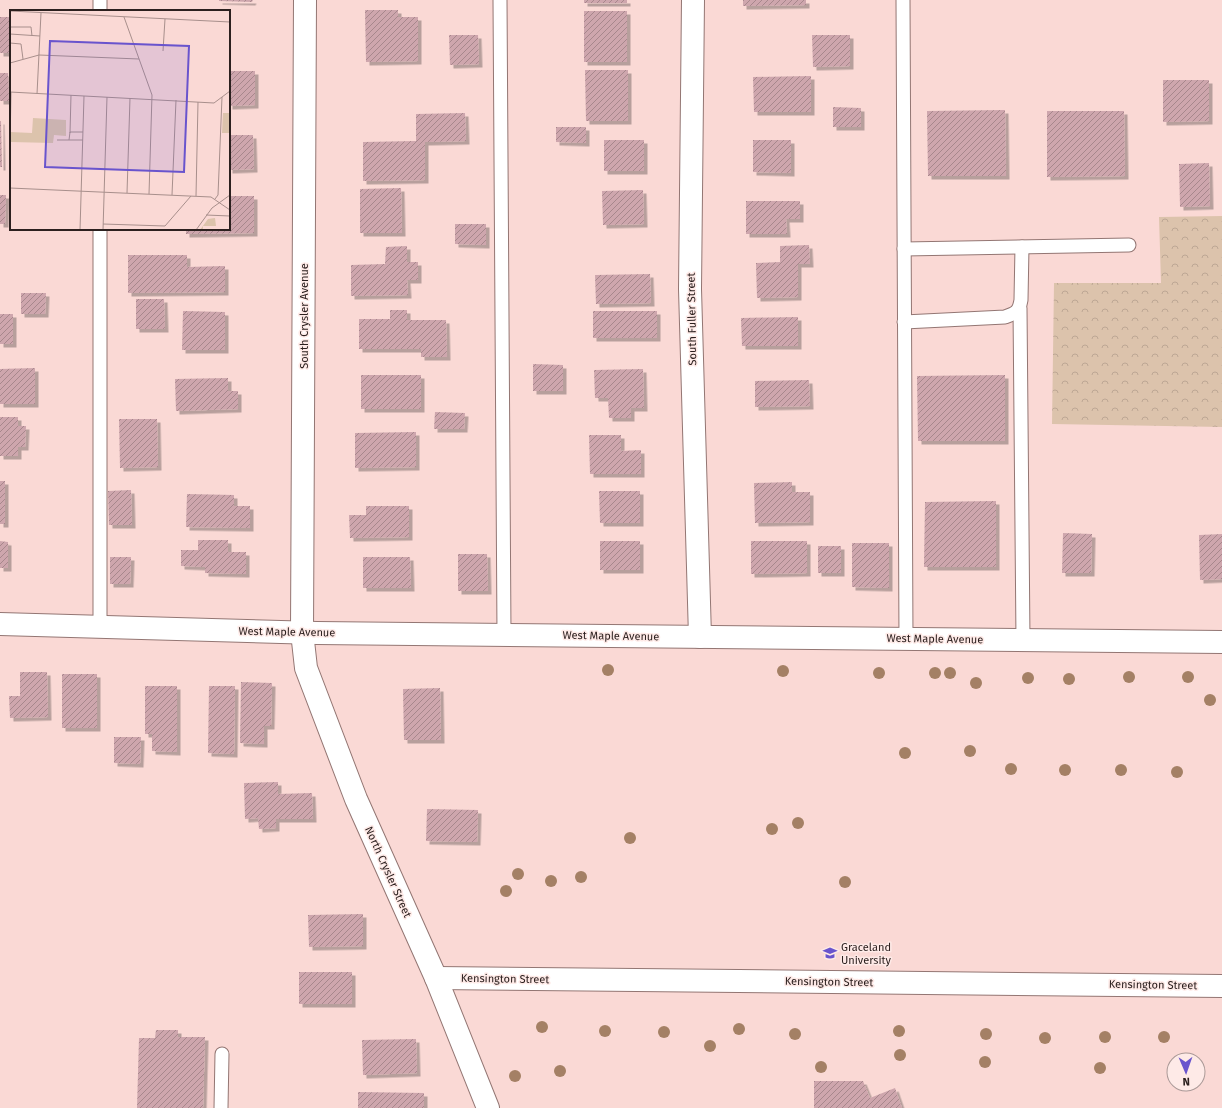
<svg xmlns="http://www.w3.org/2000/svg" width="1222" height="1108" viewBox="0 0 1222 1108" font-family="'Fira Sans',sans-serif">
<style>
.forest{fill:url(#forest-crowns)}
.building{fill:url(#building-hatch);filter:url(#shadow)}
.lines{fill:none;stroke-linecap:round;stroke-linejoin:round}
.lane-casing{stroke:#937673;stroke-width:15}
.street-casing{stroke:#937673;stroke-width:24}
.lane{stroke:#fff;stroke-width:13}
.street{stroke:#fff;stroke-width:22}
.tree{fill:#a48065}
.labels{text-anchor:middle;dominant-baseline:central;stroke-width:3;stroke-linejoin:round;paint-order:stroke}
.street-label{font-size:11px;fill:#2c201f;stroke:#feeae7}
.poi-label{font-size:11px;fill:#2c201f;stroke:#feeae7;text-anchor:start}
.inset-road{fill:none;stroke:#a88f8c;stroke-width:1}
.view{fill:#6954cd;fill-opacity:0.15;stroke:#6954cd;stroke-width:2}
.inset-edge{fill:none;stroke:#2c201f;stroke-width:2}
</style>
<defs>
<pattern id="forest-crowns" width="20" height="18" patternUnits="userSpaceOnUse"><rect width="20" height="18" fill="#dcc3ac"/><path d="M2 6a3 3 0 1 1 6 0M12 15a3 3 0 1 1 6 0" fill="none" stroke="#bda794"/></pattern>
<pattern id="building-hatch" width="6" height="6" patternUnits="userSpaceOnUse"><rect width="6" height="6" fill="#cea6ad"/><path d="M-1 1l2-2M0 6l6-6M5 7l2-2" fill="none" stroke="#a7878c"/></pattern>
<filter id="shadow"><feDropShadow dx="3.5" dy="3.5" stdDeviation="0" flood-color="#0004"/></filter>
</defs>
<rect width="100%" height="100%" fill="#fad9d5"/>
<!-- forest -->
<polygon class="forest" points="1222,216 1222,427 1052,424 1054,283 1161,283 1159,217"/>
<!-- building -->
<g class="building">
<polygon points="219,0 253,0 252,2 219,1"/>
<rect x="584" y="0" width="43" height="3"/>
<polygon points="743,0 806,0 806,5 743,6"/>
<polygon points="365,10 398,10 398,17 418,17 418,61 366,62"/>
<rect x="584" y="11" width="43" height="51"/>
<rect x="0" y="17" width="11" height="36"/>
<polygon points="449,35 478,35 479,64 450,65"/>
<polygon points="812,35 850,35 850,66 813,67"/>
<polygon points="585,70 628,70 628,121 586,121"/>
<polygon points="229,71 255,71 255,105 229,106"/>
<polygon points="0,73 8,73 9,101 0,101"/>
<polygon points="811,76 811,112 754,112 753,77"/>
<polygon points="1163,80 1209,80 1209,121 1163,122"/>
<polygon points="833,107 861,108 861,127 833,127"/>
<polygon points="1005,110 1006,176 928,176 927,111"/>
<polygon points="1047,111 1124,111 1125,176 1047,177"/>
<polygon points="465,113 466,141 425,142 425,180 363,181 363,142 416,141 416,114"/>
<polygon points="0,121 1,121 2,167 0,167"/>
<polygon points="556,127 586,127 586,143 556,142"/>
<polygon points="229,135 253,135 254,169 229,170"/>
<rect x="604" y="140" width="40" height="31"/>
<polygon points="753,140 791,140 791,173 753,172"/>
<polygon points="1209,163 1210,206 1180,207 1179,164"/>
<polygon points="401,188 402,233 360,233 360,189"/>
<polygon points="643,190 644,224 603,225 602,191"/>
<polygon points="0,195 6,195 5,224 0,224"/>
<polygon points="229,196 254,196 254,233 186,234 186,229 229,229"/>
<polygon points="746,201 800,201 800,219 786,219 787,234 746,234"/>
<polygon points="455,224 486,224 486,245 455,244"/>
<polygon points="809,245 810,264 798,264 798,297 757,298 756,263 780,262 780,246"/>
<polygon points="407,246 407,262 418,262 418,280 407,280 408,295 351,296 351,265 385,264 386,247"/>
<polygon points="128,255 187,255 187,267 225,266 225,292 128,293"/>
<polygon points="650,274 651,303 596,304 595,275"/>
<polygon points="21,293 46,293 45,314 21,314"/>
<polygon points="136,299 164,299 165,329 136,329"/>
<polygon points="390,310 407,310 407,320 446,320 447,357 421,357 421,349 359,349 359,319 390,319"/>
<polygon points="183,311 225,312 225,350 182,350"/>
<rect x="593" y="311" width="64" height="27"/>
<rect x="0" y="314" width="13" height="30"/>
<polygon points="798,317 798,346 742,346 741,318"/>
<polygon points="533,364 563,365 563,391 533,391"/>
<polygon points="35,368 35,404 0,404 0,369"/>
<polygon points="643,369 644,408 631,408 631,418 609,418 608,398 595,398 594,370"/>
<rect x="361" y="375" width="60" height="34"/>
<polygon points="1005,375 1005,441 918,441 917,376"/>
<polygon points="228,378 228,391 238,391 238,409 176,411 175,379"/>
<polygon points="809,380 810,406 755,407 755,381"/>
<polygon points="435,412 465,413 464,429 434,429"/>
<polygon points="0,417 18,417 18,426 26,426 25,447 18,447 18,456 0,456"/>
<polygon points="119,419 157,419 158,467 120,468"/>
<polygon points="416,432 416,467 355,468 355,433"/>
<polygon points="589,435 621,435 621,451 641,450 641,474 590,474"/>
<rect x="0" y="481" width="5" height="43"/>
<polygon points="792,482 792,492 810,492 810,522 755,523 754,483"/>
<polygon points="131,490 132,525 109,525 108,491"/>
<polygon points="599,491 640,491 640,523 600,523"/>
<polygon points="187,494 234,495 234,506 250,506 250,528 186,527"/>
<polygon points="996,501 996,567 924,567 925,502"/>
<polygon points="366,506 409,506 409,537 350,538 349,515 366,515"/>
<polygon points="1063,533 1092,534 1091,573 1062,573"/>
<polygon points="1222,534 1222,579 1200,580 1199,535"/>
<polygon points="198,540 228,540 228,552 246,552 246,574 205,573 205,567 181,566 181,550 198,550"/>
<polygon points="0,541 8,542 8,568 0,568"/>
<rect x="600" y="541" width="40" height="29"/>
<polygon points="751,541 807,541 807,573 751,574"/>
<polygon points="852,543 889,543 889,588 852,587"/>
<rect x="818" y="546" width="23" height="27"/>
<polygon points="458,554 487,554 488,591 458,591"/>
<polygon points="110,557 131,557 130,584 110,584"/>
<polygon points="363,557 410,557 411,588 363,588"/>
<polygon points="20,672 47,672 48,717 10,718 9,696 20,696"/>
<rect x="62" y="674" width="35" height="54"/>
<polygon points="241,682 272,683 271,726 264,726 264,744 240,743"/>
<polygon points="145,686 177,686 177,752 152,751 152,734 145,734"/>
<polygon points="209,686 235,686 234,754 208,753"/>
<polygon points="440,688 441,740 404,740 403,689"/>
<polygon points="114,737 141,737 140,764 114,763"/>
<polygon points="278,782 278,794 312,793 313,819 276,819 276,828 259,829 258,818 245,819 244,783"/>
<polygon points="427,809 478,810 477,842 426,841"/>
<polygon points="363,914 363,946 309,947 308,915"/>
<rect x="299" y="972" width="53" height="32"/>
<polygon points="156,1030 178,1030 178,1037 205,1037 203,1108 137,1108 139,1038 155,1038"/>
<polygon points="416,1039 417,1073 363,1075 362,1040"/>
<polygon points="814,1081 863,1081 870,1098 895,1088 902,1108 814,1108"/>
<polygon points="358,1092 424,1093 424,1108 358,1108"/>
</g>
<g class="lines">
<defs>
<g id="lane">
<polyline points="100,0 100,11"/>
<polyline points="500,0 504,635"/>
<polyline points="903,0 906,639"/>
<polyline points="100,229 100,626"/>
<polyline points="904,249 1129,245"/>
<polyline points="1020,308 1023,640"/>
<path d="M904,322L1005,317C1016,313 1019,312 1021,300L1022,247"/>
<polyline points="221,1108 222,1054"/>
</g>
<g id="street">
<polyline points="305,0 302,632 306,668 356,799 436,978 488,1108"/>
<polyline points="693,0 690,289 700,637"/>
<polyline points="0,624 317,633 1222,642"/>
<polyline points="436,978 1222,986"/>
</g>
</defs>
<!-- lane casing -->
<use href="#lane" class="lane-casing"/>
<!-- street casing -->
<use href="#street" class="street-casing"/>
<!-- lane -->
<use href="#lane" class="lane"/>
<!-- street -->
<use href="#street" class="street"/>
</g>
<!-- trees -->
<g class="tree">
<circle cx="608" cy="670" r="6"/>
<circle cx="783" cy="671" r="6"/>
<circle cx="879" cy="673" r="6"/>
<circle cx="935" cy="673" r="6"/>
<circle cx="950" cy="673" r="6"/>
<circle cx="1129" cy="677" r="6"/>
<circle cx="1188" cy="677" r="6"/>
<circle cx="1028" cy="678" r="6"/>
<circle cx="1069" cy="679" r="6"/>
<circle cx="976" cy="683" r="6"/>
<circle cx="1210" cy="700" r="6"/>
<circle cx="970" cy="751" r="6"/>
<circle cx="905" cy="753" r="6"/>
<circle cx="1011" cy="769" r="6"/>
<circle cx="1065" cy="770" r="6"/>
<circle cx="1121" cy="770" r="6"/>
<circle cx="1177" cy="772" r="6"/>
<circle cx="798" cy="823" r="6"/>
<circle cx="772" cy="829" r="6"/>
<circle cx="630" cy="838" r="6"/>
<circle cx="518" cy="874" r="6"/>
<circle cx="581" cy="877" r="6"/>
<circle cx="551" cy="881" r="6"/>
<circle cx="845" cy="882" r="6"/>
<circle cx="506" cy="891" r="6"/>
<circle cx="542" cy="1027" r="6"/>
<circle cx="739" cy="1029" r="6"/>
<circle cx="605" cy="1031" r="6"/>
<circle cx="899" cy="1031" r="6"/>
<circle cx="664" cy="1032" r="6"/>
<circle cx="795" cy="1034" r="6"/>
<circle cx="986" cy="1034" r="6"/>
<circle cx="1105" cy="1037" r="6"/>
<circle cx="1164" cy="1037" r="6"/>
<circle cx="1045" cy="1038" r="6"/>
<circle cx="710" cy="1046" r="6"/>
<circle cx="900" cy="1055" r="6"/>
<circle cx="985" cy="1062" r="6"/>
<circle cx="821" cy="1067" r="6"/>
<circle cx="1100" cy="1068" r="6"/>
<circle cx="560" cy="1071" r="6"/>
<circle cx="515" cy="1076" r="6"/>
</g>
<!-- icons -->
<defs>
<symbol id="university-bare" viewBox="-9 -9 18 18"><path d="M0-5L7-2L0 1L-7-2ZM-4 1L0 2.5L4 1V4Q0 6-4 4Z" fill="#6954cd" stroke="#feeae7" stroke-width="2.5" paint-order="stroke"/></symbol>
</defs>
<g fill-rule="evenodd">
<use href="#university-bare" x="820" y="943" width="20" height="20"/>
</g>
<g class="labels">
<!-- street labels -->
<g class="street-label">
<text transform="translate(304 316) rotate(-90)">South Crysler Avenue</text>
<text transform="translate(692 319) rotate(-91)">South Fuller Street</text>
<text transform="translate(287 632) rotate(1)">West Maple Avenue</text>
<text transform="translate(611 636) rotate(1)">West Maple Avenue</text>
<text transform="translate(935 639) rotate(1)">West Maple Avenue</text>
<text transform="translate(388 872) rotate(66)">North Crysler Street</text>
<text transform="translate(505 979) rotate(1)">Kensington Street</text>
<text transform="translate(829 982) rotate(1)">Kensington Street</text>
<text transform="translate(1153 985) rotate(1)">Kensington Street</text>
</g>
<!-- poi labels -->
<g class="poi-label">
<text x="841" y="947">Graceland<tspan x="841" dy="13">University</tspan></text>
</g>
</g>
<!-- overview -->
<g transform="translate(10 10)">
<rect width="220" height="220" fill="#fad9d5"/>
<path d="M213,103H220V123H212ZM205,208L206,216H193V220H190L198,209Z" fill="#dcc3ac"/>
<path d="M23,108L56,110V126L44,125L43,133L1,132L0,122L22,123Z" fill="#dcc3ac"/>
<path class="inset-road" d="M0,1L220,12M114,7L142,85L139,184M0,17H21L22,26M0,24L30,26M0,33L11,34L13,49M153,41L155,9M0,53L29,45L129,49M0,82L204,93L220,81M27,84L31,3M60,123L61,85M47,130H73M59,130L60,122H73M0,135L1,82M0,178L201,187L220,200M117,183L120,88M162,185L166,90M186,186L188,92M205,189L208,185L212,87M196,205L220,206M93,214L155,216L181,186M70,220L74,86M93,220L97,87M186,220L202,198L220,185"/>
<path class="view" d="M40,31L179,36L174,162L35,157Z"/>
<rect width="220" height="220" class="inset-edge"/>
</g>
<!-- north arrow -->
<g transform="translate(1186 1072) rotate(178)"><circle r="19" fill="#feeae7" stroke="#aa9997"/>
<path d="M0-3L7 15L0 10L-7 15Z" fill="#6954cd"/>
<text y="-6" font-size="11" font-weight="bold" text-anchor="middle" fill="#2c201f">N</text>
</g>
</svg>
